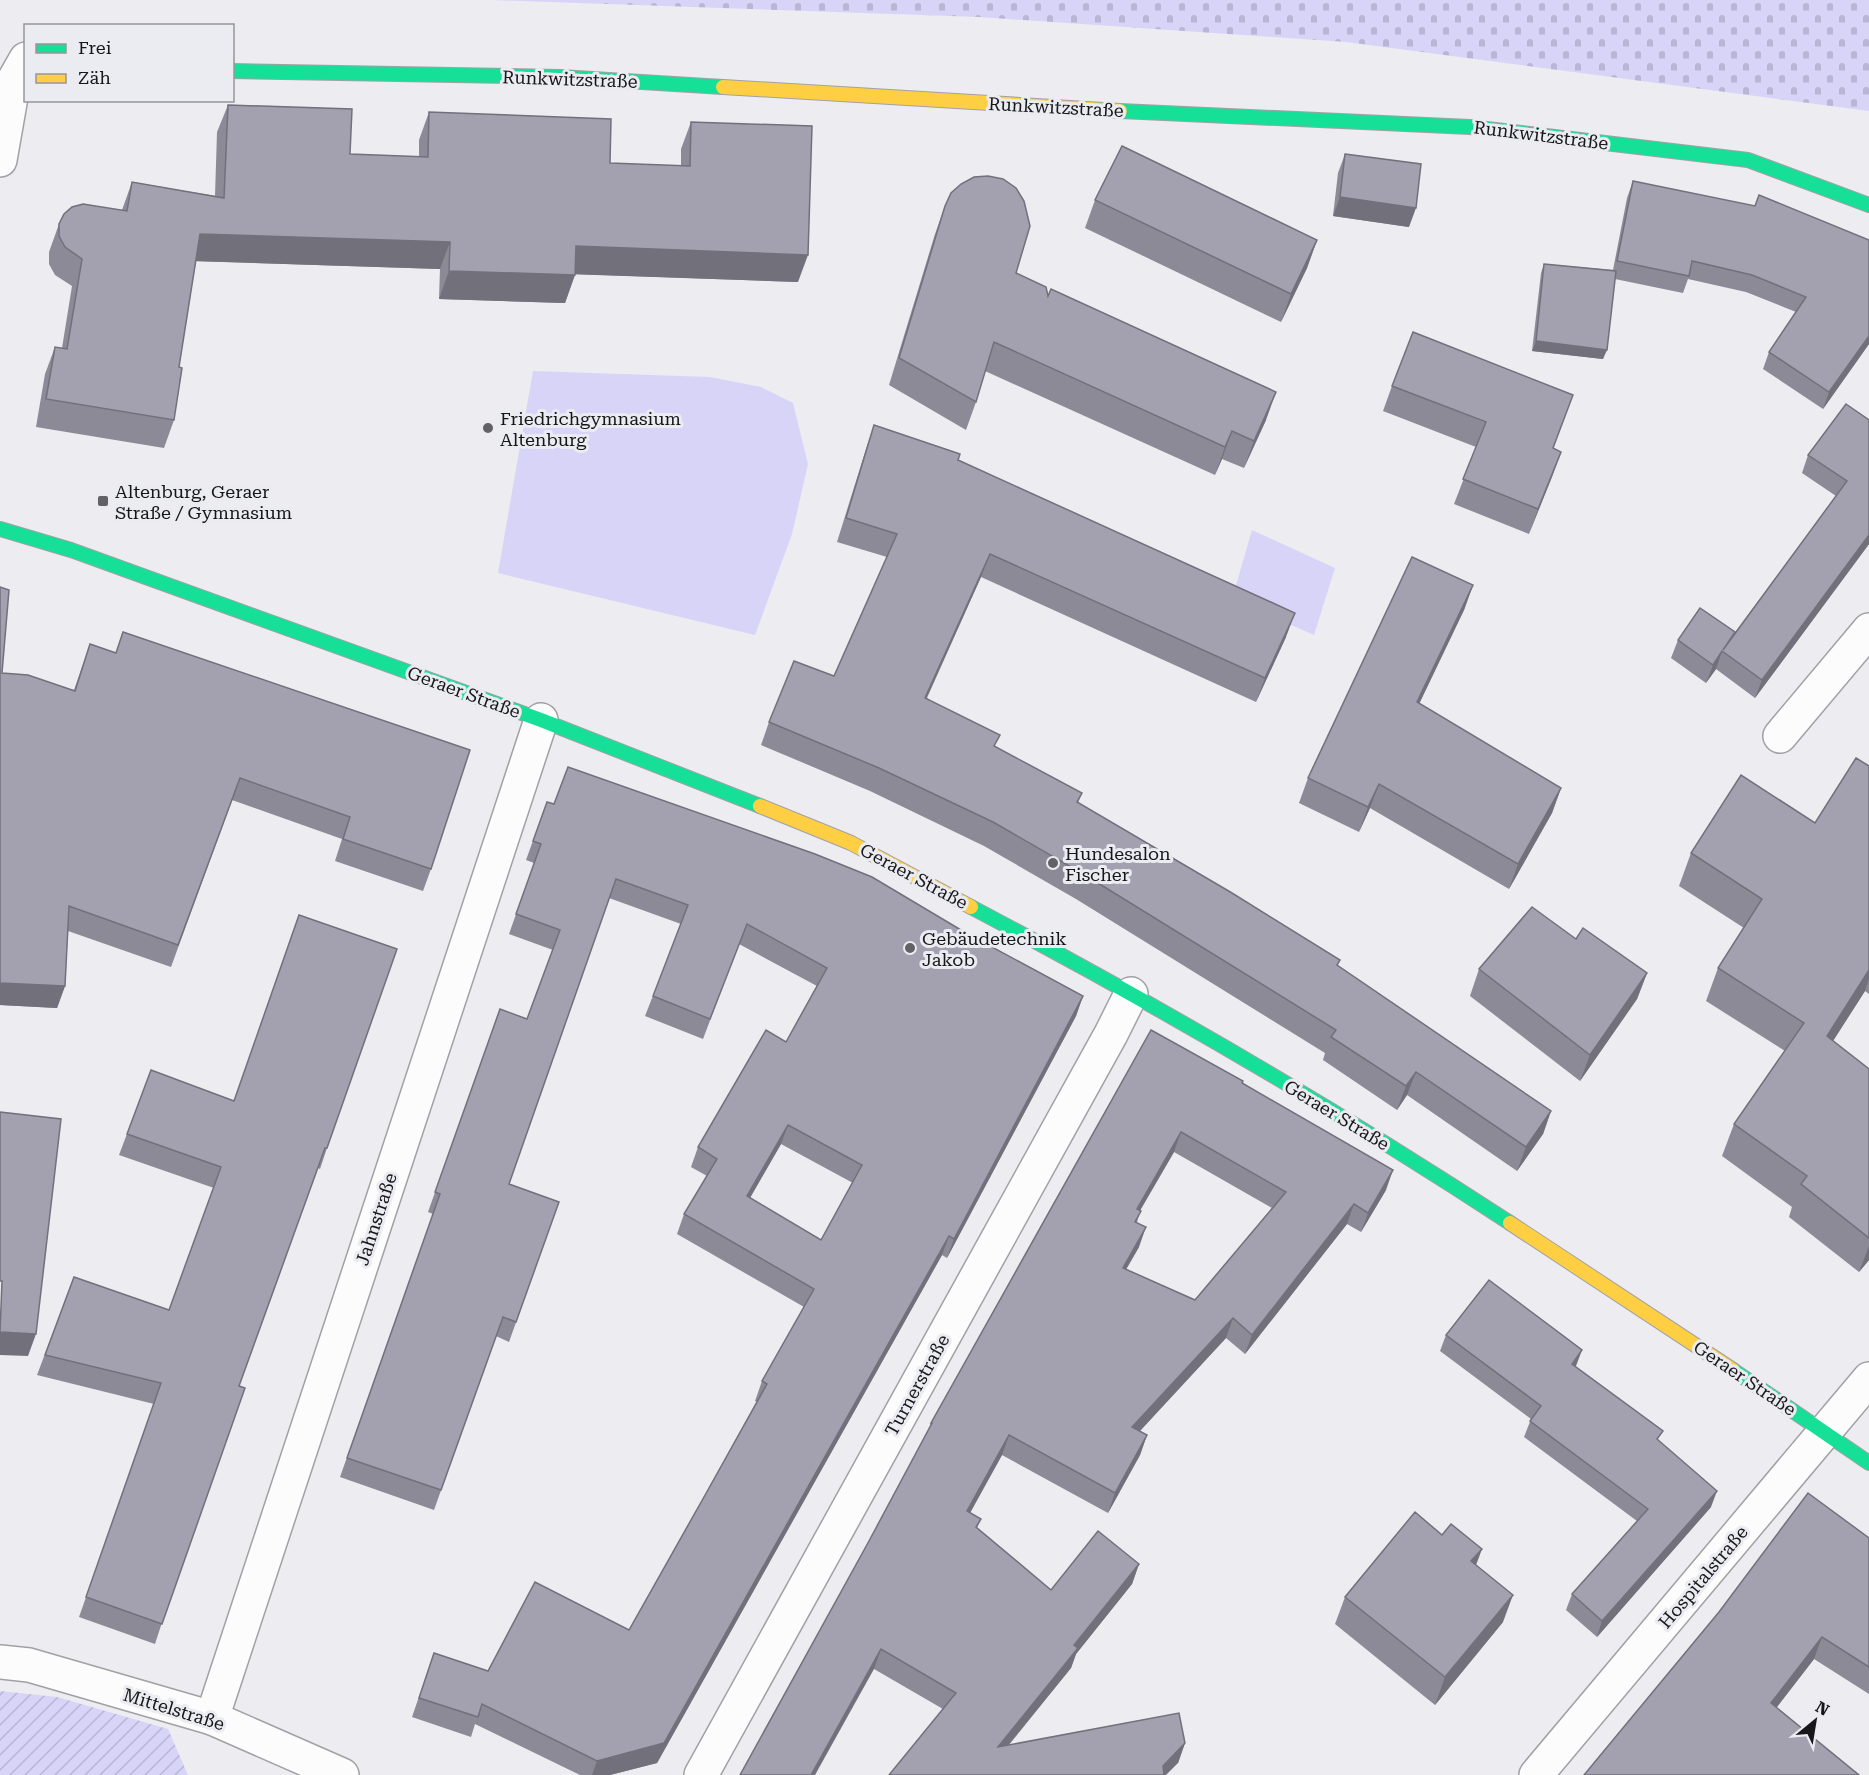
<svg xmlns="http://www.w3.org/2000/svg" width="1869" height="1775" viewBox="0 0 1869 1775" font-family="'Roboto Serif',serif">
<style>
.green{fill:#d8d4f8}
.cemetery{fill:url(#cemetery-stones)}
.garden{fill:url(#garden-furrows)}
.lines{fill:none;stroke-linecap:round;stroke-linejoin:round}
.street-casing{stroke:#a1a1a5;stroke-width:36}
.fast-casing{stroke:#a1a1a5;stroke-width:16}
.slow-casing{stroke:#a1a1a5;stroke-width:16}
.street{stroke:#fcfcfd;stroke-width:33}
.fast{stroke:#16e098;stroke-width:14}
.slow{stroke:#ffcf43;stroke-width:14}
.wall{fill:#8c8a97;fill-rule:evenodd}
.shaded-wall{fill:#72707b}
.building{fill:#a3a0b0;stroke:#72707b;stroke-width:1.5;fill-rule:evenodd}
.poi-dot{fill:#626165;stroke:#ebebf2;stroke-width:2}
.labels{text-anchor:middle;dominant-baseline:central;stroke-width:6;stroke-linejoin:round;paint-order:stroke}
.street-label{font-size:18px;fill:#171619;stroke:#ebebf2}
.poi-label{font-size:18px;fill:#171619;stroke:#ebebf2;text-anchor:start}
</style>
<defs>
<pattern id="cemetery-stones" width="16" height="16" patternUnits="userSpaceOnUse" patternTransform="scale(1.5)"><rect width="16" height="16" fill="#d8d4f8"/><path d="M2 7V4a2 2 0 0 1 4 0v3zM10 15v-3a2 2 0 0 1 4 0v3z" fill="#b9b5d4"/></pattern>
<pattern id="garden-furrows" width="10" height="10" patternUnits="userSpaceOnUse" patternTransform="scale(1.5)"><rect width="10" height="10" fill="#d8d4f8"/><path d="M-1 1l2-2M0 10L10 0M9 11l2-2" fill="none" stroke="#b9b5d4"/></pattern>
</defs>
<rect width="100%" height="100%" fill="#ececf1"/>
<!-- green -->
<g class="green">
<polygon points="533,371 710,377 761,387 793,403 808,464 792,534 755,635 498,573"/>
<polygon points="1252,530 1335,568 1314,635 1232,599"/>
</g>
<!-- cemetery -->
<polygon class="cemetery" points="492,0 1869,0 1869,111 1346,42 979,17"/>
<!-- garden -->
<polygon class="garden" points="0,1691 57,1697 168,1729 188,1775 0,1775"/>
<g class="lines">
<defs>
<g id="street">
<polyline points="0,160 14,80 26,59"/>
<polyline points="1780,736 1869,630"/>
<polyline points="0,1662 29,1665 212,1718 342,1775"/>
<polyline points="212,1718 541,720"/>
<polyline points="701,1775 1111,1034 1131,994"/>
<polyline points="1536,1775 1869,1379"/>
</g>
<g id="fast">
<polyline points="232,71 560,77 723,87"/>
<polyline points="1120,111 1470,127 1748,160 1869,205"/>
<polyline points="0,529 71,550 541,720 760,806"/>
<path d="M971,907C1155,1004 1336,1109 1510,1223"/>
<polyline points="1733,1370 1869,1463"/>
</g>
<g id="slow">
<polyline points="723,87 1120,111"/>
<polyline points="760,806 851,843 971,907"/>
<polyline points="1510,1223 1733,1370"/>
</g>
</defs>
<!-- street casing -->
<use href="#street" class="street-casing"/>
<!-- fast casing -->
<use href="#fast" class="fast-casing"/>
<!-- slow casing -->
<use href="#slow" class="slow-casing"/>
<!-- street -->
<use href="#street" class="street"/>
<!-- fast -->
<use href="#fast" class="fast"/>
<!-- slow -->
<use href="#slow" class="slow"/>
</g>
<!-- wall -->
<g class="wall">
<polygon points="228,105 350,154 419,157 419,140 429,112 610,163 681,166 681,149 691,122 798,282 575,274 565,303 439,299 440,269 196,261 179,367 174,420 164,448 36,427 45,374 55,347 62,348 72,286 55,275 49,264 49,252 59,224 122,210 132,182 215,196 217,132"/>
<polygon points="1345,154 1409,227 1333,216 1338,173"/>
<polygon points="1633,181 1869,240 1869,344 1823,409 1763,369 1769,352 1796,312 1746,292 1688,279 1683,293 1615,279 1603,359 1532,351 1541,273 1544,264 1613,270 1627,198"/>
<polygon points="1095,200 1317,240 1307,268 1281,322 1085,228"/>
<polygon points="945,206 1016,273 1048,296 1266,420 1244,468 1222,459 1215,475 985,371 976,402 966,430 889,385 935,234"/>
<polygon points="1392,386 1561,452 1529,534 1454,504 1476,447 1383,411"/>
<polygon points="1869,420 1869,544 1755,698 1716,669 1706,683 1671,658 1678,640 1735,632 1733,635 1836,496 1802,473 1808,455"/>
<polygon points="874,425 958,460 1286,637 1256,702 981,577 927,698 995,747 1082,793 1078,803 1338,966 1551,1111 1543,1134 1517,1171 1407,1095 1397,1110 1323,1060 1325,1053 1076,899 984,846 870,791 761,745 769,722 834,676 887,557 837,542 866,449"/>
<polygon points="1473,585 1464,610 1419,704 1561,788 1552,813 1509,889 1370,808 1359,832 1299,803 1308,778"/>
<polygon points="0,587 2,673 74,690 90,644 431,869 423,891 335,861 342,839 232,800 171,967 68,931 65,986 57,1008 0,1005"/>
<polygon points="1869,766 1869,994 1865,991 1833,1041 1869,1069 1869,1260 1859,1272 1789,1217 1792,1207 1722,1156 1734,1124 1785,1051 1706,1001 1718,968 1744,928 1679,886 1691,853 1815,823"/>
<path d="M547,802L966,933L1083,996L1076,1016L947,1258L942,1255L657,1763L610,1775H580L475,1724L471,1737L412,1717L434,1653L488,1671L629,1630L757,1402L755,1401L762,1381L804,1307L677,1234L684,1214L707,1176L691,1167L698,1147L786,1042L817,986L739,944L703,1039L645,1016L681,924L609,898L509,1184L559,1202L509,1342L496,1336L434,1510L340,1477L433,1214L428,1212L500,1009L527,1019L553,950L509,934L534,863L526,860ZM781,1144L853,1183L821,1240L750,1198Z"/>
<polygon points="1576,939 1647,973 1637,999 1580,1081 1470,996 1479,969"/>
<path d="M1151,1030L1242,1083L1386,1190L1361,1232L1347,1224L1245,1354L1226,1338L1140,1431L1147,1435L1140,1455L1108,1513L1002,1455L970,1513L981,1519L977,1528L1051,1590L1139,1564L1132,1584L1076,1654L1071,1668L1009,1745L1185,1743L1178,1763L889,1775L943,1709L874,1669L869,1541L927,1433L931,1423ZM1174,1152L1272,1208L1195,1300L1126,1269L1139,1247L1137,1223L1140,1210Z"/>
<polygon points="151,1070 327,1148 320,1169 318,1168 239,1386 155,1644 79,1617 154,1404 37,1375 74,1277 169,1310 214,1188 119,1155"/>
<polygon points="1446,1335 1576,1367 1659,1441 1711,1507 1597,1637 1566,1610 1572,1594 1637,1521 1524,1437 1531,1419 1440,1351"/>
<polygon points="1869,1538 1869,1694 1814,1659 1777,1707 1584,1775"/>
<polygon points="1476,1565 1503,1622 1435,1705 1335,1624 1345,1597"/>
</g>
<!-- shaded-wall -->
<g class="shaded-wall">
<polygon points="1340,197 1416,208 1409,227 1333,216"/>
<polygon points="200,234 450,242 440,269 190,261"/>
<polygon points="1317,240 1307,268 1281,322 1291,294"/>
<polygon points="576,246 808,255 798,282 566,274"/>
<polygon points="449,271 575,275 565,303 439,299"/>
<polygon points="1869,336 1869,344 1823,409 1829,392"/>
<polygon points="1536,341 1607,350 1603,359 1532,351"/>
<polygon points="1276,392 1266,420 1244,468 1254,441"/>
<polygon points="1232,431 1222,459 1215,475 1225,447"/>
<polygon points="1561,452 1552,477 1529,534 1538,509"/>
<polygon points="1869,535 1869,544 1755,698 1762,680"/>
<polygon points="990,554 981,577 916,721 925,698"/>
<polygon points="1473,585 1464,610 1408,727 1417,702"/>
<polygon points="1295,613 1286,637 1256,702 1265,678"/>
<polygon points="1722,651 1716,669 1706,683 1713,665"/>
<polygon points="1379,784 1370,808 1359,832 1368,807"/>
<polygon points="1561,788 1552,813 1509,889 1518,864"/>
<polygon points="1869,970 1869,979 1865,991 1815,1069 1827,1036"/>
<polygon points="1647,973 1637,999 1580,1081 1590,1055"/>
<polygon points="0,983 65,986 57,1008 0,1005"/>
<polygon points="1083,996 1076,1016 947,1258 954,1239"/>
<polygon points="1416,1072 1407,1095 1397,1110 1406,1086"/>
<polygon points="1551,1111 1543,1134 1517,1171 1526,1147"/>
<polygon points="788,1125 781,1144 740,1215 747,1196"/>
<polygon points="1181,1132 1174,1152 1130,1228 1137,1209"/>
<polygon points="1393,1170 1386,1190 1361,1232 1368,1213"/>
<polygon points="1354,1204 1347,1224 1245,1354 1252,1335"/>
<polygon points="1146,1227 1139,1247 1116,1287 1123,1268"/>
<polygon points="949,1236 942,1255 657,1763 610,1775 592,1775 597,1761"/>
<polygon points="1869,1246 1869,1260 1859,1272"/>
<polygon points="1233,1318 1226,1338 1125,1447 1132,1427"/>
<polygon points="0,1332 36,1334 28,1356 0,1355"/>
<polygon points="1582,1350 1576,1366 1566,1381 1572,1364"/>
<polygon points="1009,1435 1002,1455 960,1531 967,1511"/>
<polygon points="1147,1435 1140,1455 1108,1513 1115,1493"/>
<polygon points="1717,1491 1711,1507 1597,1637 1602,1621"/>
<polygon points="1482,1549 1472,1576 1471,1561"/>
<polygon points="1139,1564 1132,1584 1076,1654 1071,1668 991,1766 998,1747 1074,1645"/>
<polygon points="1513,1595 1503,1622 1435,1705 1445,1677"/>
<polygon points="1822,1637 1814,1659 1763,1725 1771,1703"/>
<polygon points="881,1649 874,1669 815,1775 811,1775"/>
<polygon points="1185,1743 1178,1763 1166,1775 1159,1775 1163,1766"/>
</g>
<!-- building -->
<g class="building">
<polygon points="228,105 352,109 350,154 428,157 429,112 611,119 610,163 690,166 691,122 812,126 808,255 576,246 575,275 449,271 450,242 200,234 179,367 182,368 174,420 46,399 55,347 67,349 82,259 65,247 59,236 59,224 64,214 72,207 83,204 127,211 132,182 224,198"/>
<polygon points="1122,146 1317,240 1291,294 1095,200"/>
<polygon points="1345,154 1421,164 1416,208 1340,197"/>
<polygon points="988,176 1003,179 1016,188 1024,201 1030,226 1016,273 1046,287 1048,296 1051,289 1276,392 1254,441 1232,431 1225,447 994,342 976,402 899,358 945,206 951,193 961,184 974,177"/>
<polygon points="1633,181 1755,206 1759,195 1869,240 1869,336 1829,392 1769,352 1806,297 1752,275 1692,261 1689,276 1617,261"/>
<polygon points="1544,264 1616,271 1607,350 1536,341"/>
<polygon points="1413,332 1573,395 1553,448 1561,452 1538,509 1463,479 1486,422 1392,386"/>
<polygon points="1846,404 1869,420 1869,535 1762,680 1722,651 1713,665 1678,640 1700,608 1735,632 1723,650 1847,481 1808,455"/>
<polygon points="874,425 960,454 958,460 1295,613 1265,678 990,554 925,698 1000,735 994,746 1082,793 1077,802 1232,893 1340,960 1337,965 1551,1111 1526,1147 1416,1072 1406,1086 1331,1037 1336,1030 1085,875 993,822 879,768 769,722 794,661 834,676 897,534 846,518"/>
<polygon points="1412,557 1473,585 1417,702 1561,788 1518,864 1379,784 1368,807 1308,778"/>
<polygon points="0,587 9,590 2,673 28,675 75,691 90,644 116,653 123,632 470,750 431,869 343,839 350,817 240,778 178,945 69,906 65,986 0,983"/>
<polygon points="1856,758 1869,766 1869,970 1827,1036 1869,1069 1869,1238 1801,1184 1807,1176 1734,1124 1804,1023 1718,968 1762,899 1691,853 1741,775 1815,823"/>
<path d="M568,767L815,854L872,877L966,933L1083,996L954,1239L949,1236L664,1743L597,1761L482,1704L478,1717L419,1698L434,1653L488,1671L535,1582L629,1630L704,1497L767,1384L762,1381L814,1289L684,1214L717,1159L698,1147L766,1030L786,1042L827,968L747,924L710,1019L653,996L688,905L616,879L509,1184L559,1202L516,1322L503,1317L441,1490L347,1458L440,1194L435,1192L500,1009L527,1019L560,930L516,914L541,844L533,841L547,802L554,804ZM788,1125L862,1165L821,1240L747,1196Z"/>
<polygon points="1532,907 1576,939 1583,928 1647,973 1590,1055 1479,969"/>
<polygon points="299,915 397,949 327,1148 325,1148 239,1386 245,1388 162,1624 86,1597 161,1383 45,1355 74,1277 169,1310 221,1167 127,1134 151,1070 234,1101"/>
<path d="M1151,1030L1243,1081L1242,1083L1393,1170L1368,1213L1354,1204L1252,1335L1233,1318L1132,1427L1147,1435L1115,1493L1009,1435L967,1511L981,1519L976,1527L1051,1590L1098,1531L1139,1564L1074,1645L1078,1648L998,1747L1179,1713L1185,1743L1163,1766L1164,1775H889L956,1693L881,1649L811,1775H740L869,1541L932,1423H931ZM1181,1132L1286,1192L1195,1300L1123,1268L1146,1227L1135,1222L1141,1211L1137,1209Z"/>
<polygon points="0,1112 61,1119 36,1334 0,1332 2,1281 0,1281"/>
<polygon points="1489,1280 1582,1350 1572,1364 1663,1431 1657,1439 1717,1491 1602,1621 1572,1594 1648,1509 1530,1421 1541,1406 1446,1335"/>
<polygon points="1808,1493 1869,1538 1869,1667 1822,1637 1771,1703 1859,1775 1584,1775 1719,1612"/>
<polygon points="1415,1512 1442,1535 1451,1524 1482,1549 1471,1561 1513,1595 1445,1677 1345,1597"/>
</g>
<!-- markers -->
<g class="poi-dot">
<circle cx="488" cy="428" r="6"/>
<rect x="97" y="495" width="12" height="12" rx="3"/>
<circle cx="1053" cy="863" r="6"/>
<circle cx="910" cy="948" r="6"/>
</g>
<g class="labels">
<!-- street labels -->
<g class="street-label">
<text transform="translate(570 79) rotate(2)">Runkwitzstraße</text>
<text transform="translate(1056 107) rotate(3)">Runkwitzstraße</text>
<text transform="translate(1541 135) rotate(7)">Runkwitzstraße</text>
<text transform="translate(464 692) rotate(20)">Geraer Straße</text>
<text transform="translate(914 876) rotate(28)">Geraer Straße</text>
<text transform="translate(1337 1115) rotate(31)">Geraer Straße</text>
<text transform="translate(376 1219) rotate(-72)">Jahnstraße</text>
<text transform="translate(1745 1378) rotate(34)">Geraer Straße</text>
<text transform="translate(917 1385) rotate(-61)">Turnerstraße</text>
<text transform="translate(1703 1577) rotate(-50)">Hospitalstraße</text>
<text transform="translate(174 1709) rotate(17)">Mittelstraße</text>
</g>
<!-- poi labels -->
<g class="poi-label">
<text x="500" y="418">Friedrichgymnasium<tspan x="500" dy="21">Altenburg</tspan></text>
<text x="115" y="491">Altenburg, Geraer<tspan x="115" dy="21">Straße / Gymnasium</tspan></text>
<text x="1065" y="853">Hundesalon<tspan x="1065" dy="21">Fischer</tspan></text>
<text x="922" y="938">Gebäudetechnik<tspan x="922" dy="21">Jakob</tspan></text>
</g>
</g>
<!-- legend -->
<rect x="24" y="24" width="210" height="78" fill="#ebebf2" stroke="#96969b" stroke-width="1.5"/>
<rect x="36" y="44" width="30" height="9" fill="#16e098" stroke="#96969b" stroke-width="1.5"/>
<text x="78" y="54" font-size="18" fill="#171619">Frei</text>
<rect x="36" y="74" width="30" height="9" fill="#ffcf43" stroke="#96969b" stroke-width="1.5"/>
<text x="78" y="84" font-size="18" fill="#171619">Zäh</text>
<!-- north arrow -->
<g transform="translate(1815 1721) rotate(30)" stroke="#ebebf2" stroke-width="4.5" paint-order="stroke">
<path d="M0-4.5L10 22L0 15L-10 22Z" fill="#171619"/>
<text y="-9" font-size="16" font-weight="bold" text-anchor="middle" fill="#171619">N</text>
</g>
</svg>
